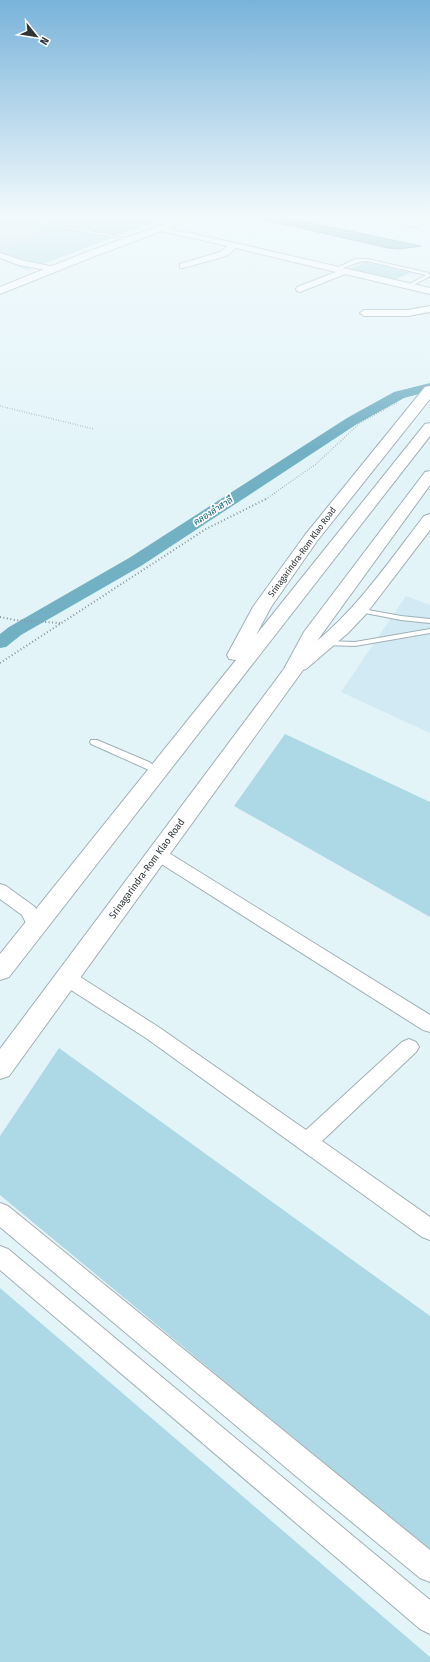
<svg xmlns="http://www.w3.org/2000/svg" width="430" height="1662" viewBox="0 0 430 1662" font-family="'Fira Sans Condensed',Sarabun,sans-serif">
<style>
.built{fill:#d1eaf3}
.green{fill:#add8e6}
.water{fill:#72b1c4;stroke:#5e8c9a}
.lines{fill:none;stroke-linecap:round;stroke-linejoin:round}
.canal{fill:#72b1c4;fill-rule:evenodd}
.building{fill:#c7d8dd}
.service-casing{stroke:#a0b0b5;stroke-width:2}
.minor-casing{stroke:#a0b0b5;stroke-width:2}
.secondary-casing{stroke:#a0b0b5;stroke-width:2}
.primary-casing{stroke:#a0b0b5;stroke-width:2}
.path-far1{stroke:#899598;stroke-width:1.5;stroke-dasharray:0.5 2;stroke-linecap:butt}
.path{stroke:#899598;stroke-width:2;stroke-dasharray:1 2.5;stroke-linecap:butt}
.service{fill:#fff;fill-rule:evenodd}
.minor{fill:#fff;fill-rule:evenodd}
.secondary{fill:#fff;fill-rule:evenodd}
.primary{fill:#fff;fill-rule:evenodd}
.labels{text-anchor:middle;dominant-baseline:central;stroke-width:3.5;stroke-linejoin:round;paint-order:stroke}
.far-water-label{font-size:9px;font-style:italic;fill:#005d71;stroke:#fff}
.far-street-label{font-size:9px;fill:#2e3537;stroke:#fff}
.street-label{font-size:10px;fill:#2e3537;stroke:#fff}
</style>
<rect width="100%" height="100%" fill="#e3f4f9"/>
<!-- built -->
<polygon class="built" points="406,596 430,605 430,733 341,692"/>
<!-- green -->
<g class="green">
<polygon points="0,218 165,218 27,270 0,259"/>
<polygon points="366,262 411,273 392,280 347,270"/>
<polygon points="285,734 430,802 430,917 234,806"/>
<polygon points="59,1048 430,1316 430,1551 0,1195 0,1136"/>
<polygon points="0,1288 430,1657 430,1662 0,1662"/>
</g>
<!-- water -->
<polygon class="water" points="266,218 288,218 421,246 399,249 388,248 265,220"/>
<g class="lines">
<!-- canal -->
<polygon class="canal" points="430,383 430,391 404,398 357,424 141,566 21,635 6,647 0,648 0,634 9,627 129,558 347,418 394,392"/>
</g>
<!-- building -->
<polygon class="building" points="0,221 51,233 0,249"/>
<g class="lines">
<defs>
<g id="service">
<polygon points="14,218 21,218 131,239 129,240"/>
<path d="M356,259H367L429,273L430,276L410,287L408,285L426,275L367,261C357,261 339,271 334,269Z"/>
<polygon points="357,608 401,616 430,619 430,623 401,620 360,612 356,610"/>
<polygon points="430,629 430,633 355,646 325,645 321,643 325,641 355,642"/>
<polygon points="91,740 97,740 149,762 162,771 158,774 91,744 90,742"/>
</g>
<g id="minor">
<polygon points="371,218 386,218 415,223 430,218 430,222 415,227 375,220"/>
<polygon points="157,226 235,243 430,288 430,294 345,274 300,292 297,291 296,289 297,287 336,272 236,248 226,256 183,268 180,268 180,264 220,252 228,246 157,230"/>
<polygon points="0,253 24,261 55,267 56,269 52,271 19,265 0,258"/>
<polygon points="430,306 430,312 408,316 364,316 360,313 364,310 408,310"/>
<polygon points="158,849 164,850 430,1015 430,1032 423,1030 152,858 149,854 152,850"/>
<polygon points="0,884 6,886 35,907 45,925 43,929 36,931 29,929 22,915 0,899"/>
<polygon points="67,971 74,973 160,1028 306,1130 402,1042 409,1039 416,1042 419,1047 416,1052 322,1141 430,1217 430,1240 422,1237 146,1038 60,983 57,978 60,973"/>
<polygon points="0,1203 8,1206 430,1550 430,1582 420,1578 297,1477 0,1227"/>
<polygon points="0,1246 8,1249 430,1600 430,1634 420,1629 0,1270"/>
</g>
<polygon id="secondary" points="180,218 193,218 191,220 95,256 0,294 0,287 87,252"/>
<g id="primary">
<polygon points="430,386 430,399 317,541 271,607 256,635 425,424 430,423 430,436 9,977 0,980 0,954 236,660 229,659 227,655 253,607 305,535 425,387"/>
<path d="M430,471V485L317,641C359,606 391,559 424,516L430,514V530L366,614L348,633L306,669L303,670L9,1076L0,1079V1049L284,669L304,632L425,472Z"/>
</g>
</defs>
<!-- service casing -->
<use href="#service" class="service-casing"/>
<!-- minor casing -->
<use href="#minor" class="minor-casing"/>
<!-- secondary casing -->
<use href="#secondary" class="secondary-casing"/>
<!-- primary casing -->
<use href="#primary" class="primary-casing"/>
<!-- path-far1 -->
<g class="path-far1">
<polyline points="0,406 94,429"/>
<polyline points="266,499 316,464 360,423 398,402"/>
</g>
<!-- path -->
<g class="path">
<polyline points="0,617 15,620 60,623"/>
<polyline points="0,663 206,529 268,498"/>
</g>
<!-- service -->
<use href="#service" class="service"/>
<!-- minor -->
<use href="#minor" class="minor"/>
<!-- secondary -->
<use href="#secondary" class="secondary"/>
<!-- primary -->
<use href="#primary" class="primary"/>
</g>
<!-- sky -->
<linearGradient id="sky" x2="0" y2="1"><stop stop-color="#79b3da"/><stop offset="0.48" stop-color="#f2fafc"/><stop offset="1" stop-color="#f2fafc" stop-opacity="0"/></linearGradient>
<rect width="430" height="450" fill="url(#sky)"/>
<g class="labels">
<!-- far-water labels -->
<g class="far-water-label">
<text transform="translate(213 511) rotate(-33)">คลองลำสาลี</text>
</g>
<!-- far-street labels -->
<g class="far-street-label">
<text transform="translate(302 552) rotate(-54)">Srinagarindra-Rom Klao Road</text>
</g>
<!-- street labels -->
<g class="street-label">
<text transform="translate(147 869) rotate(-54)">Srinagarindra-Rom Klao Road</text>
</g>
</g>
<!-- north arrow -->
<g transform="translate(36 36) rotate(120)" stroke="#ffffff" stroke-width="3" paint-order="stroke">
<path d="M0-3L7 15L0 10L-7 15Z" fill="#2e3537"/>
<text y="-6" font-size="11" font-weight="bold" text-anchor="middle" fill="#2e3537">N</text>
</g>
</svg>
